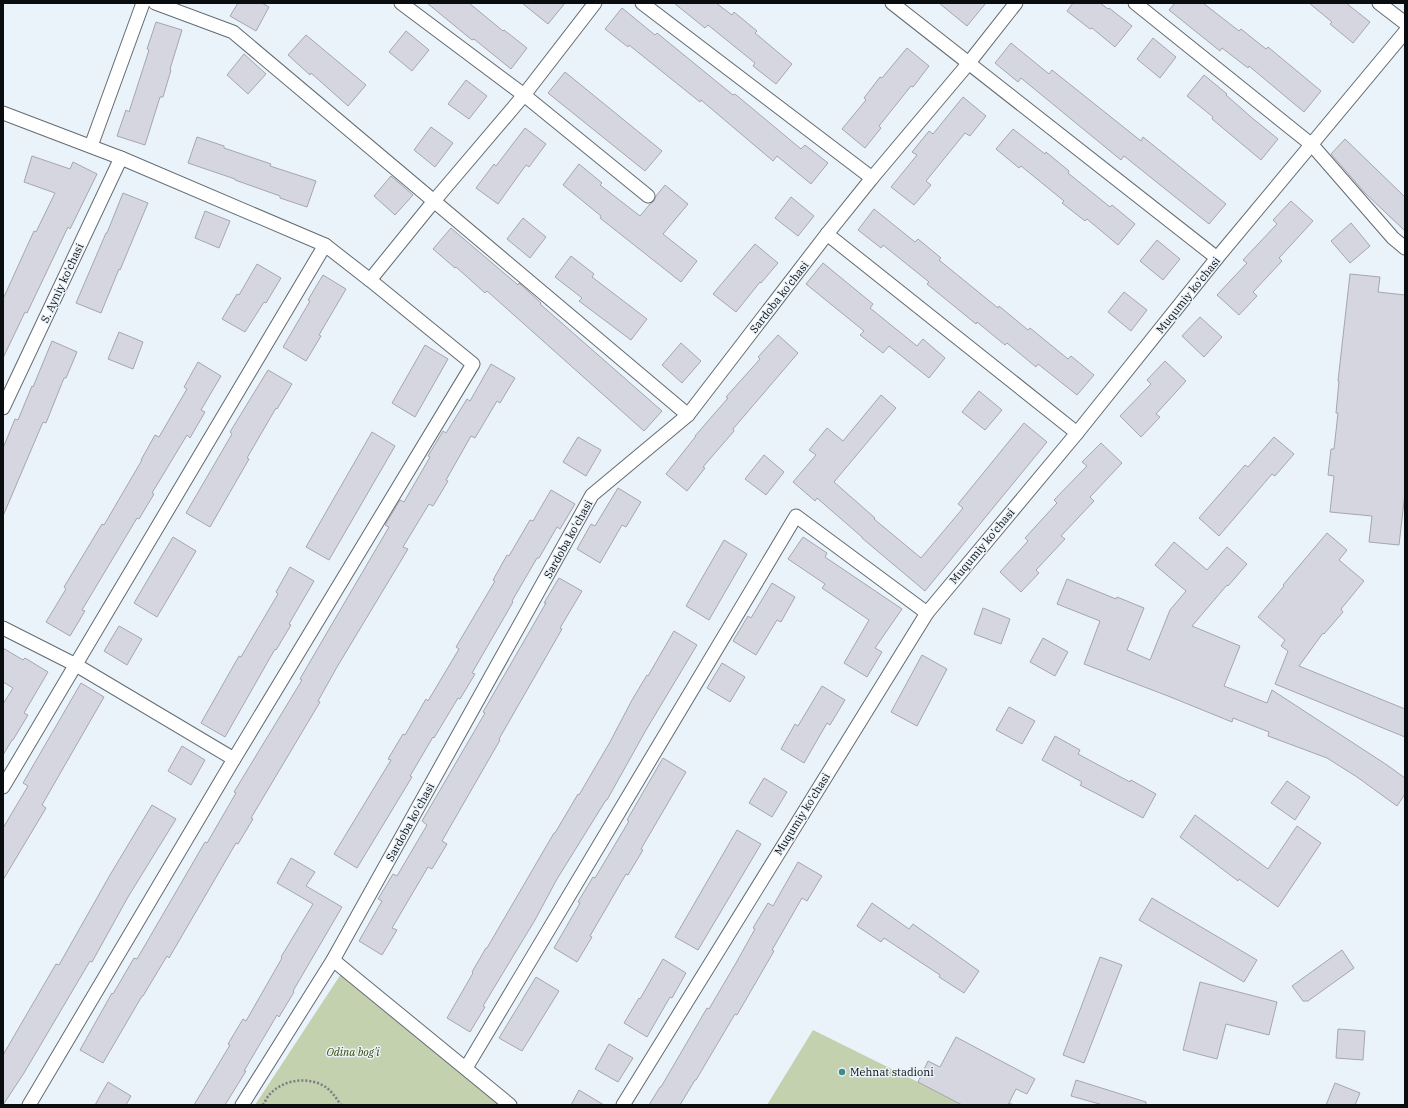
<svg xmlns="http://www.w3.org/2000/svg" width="1408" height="1108" viewBox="0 0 1408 1108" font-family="'IBM Plex Serif',serif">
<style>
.green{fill:#c3d1ae}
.building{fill:#d6d6e0;stroke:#a6a6af}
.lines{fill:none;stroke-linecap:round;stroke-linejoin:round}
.street-casing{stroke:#646c72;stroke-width:15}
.path{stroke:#777d81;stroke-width:2.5;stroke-dasharray:2 2;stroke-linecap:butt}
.street{stroke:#fff;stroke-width:13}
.poi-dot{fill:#428a8a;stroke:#eaf3fa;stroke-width:1.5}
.labels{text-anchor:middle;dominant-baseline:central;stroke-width:3;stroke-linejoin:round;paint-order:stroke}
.street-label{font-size:11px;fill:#0a0d0f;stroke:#eaf3fa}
.park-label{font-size:11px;font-style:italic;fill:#344701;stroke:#eaf3fa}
.poi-label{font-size:11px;fill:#0a0d0f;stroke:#eaf3fa;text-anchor:start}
</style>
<rect width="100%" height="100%" fill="#eaf3fa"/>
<!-- green -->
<g class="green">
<polygon points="341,974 503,1105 255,1105"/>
<polygon points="813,1030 918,1082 928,1061 1015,1105 767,1105"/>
</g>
<!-- building -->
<g class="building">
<polygon points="238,3 262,3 269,7 256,31 230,16"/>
<polygon points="427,3 469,3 503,31 504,30 527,48 511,69 474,39 472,40"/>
<polygon points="522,3 565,3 548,24"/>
<polygon points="674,3 716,3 732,15 734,12 757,31 755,33 792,64 776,84 753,66 755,63 708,25 705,28"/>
<polygon points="939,3 986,3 967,26"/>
<polygon points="1073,3 1100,3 1108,9 1109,8 1132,26 1115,47 1092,28 1090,29 1067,11"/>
<polygon points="1175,3 1203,3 1239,31 1241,29 1266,49 1268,47 1321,91 1304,112 1249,66 1248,68 1222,48 1220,51 1169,10"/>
<polygon points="1309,3 1346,3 1370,22 1353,43 1330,24 1332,22"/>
<polygon points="622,8 655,35 657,33 733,95 735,94 801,149 805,145 828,163 811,184 777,156 773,161 701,100 700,102 629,45 628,47 605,29"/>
<polygon points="156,22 182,30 170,69 171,70 163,97 160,97 145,145 117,136 126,110 129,112 149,50 147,49"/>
<polygon points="406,31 429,50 412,71 389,52"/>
<polygon points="306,35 366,85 348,106 311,73 310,75 288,55"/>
<polygon points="1153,38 1176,57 1160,78 1137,59"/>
<polygon points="1011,43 1049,74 1052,70 1141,141 1143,137 1226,204 1209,224 1124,156 1121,160 1021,78 1018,82 995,63"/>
<polygon points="907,48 929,66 913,87 911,86 879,126 881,128 865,148 842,129 866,100 864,98 880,77 882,78"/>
<polygon points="244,54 266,74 248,94 227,75"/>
<polygon points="565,72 662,151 645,171 548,93"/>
<polygon points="1204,75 1227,94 1226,95 1251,117 1278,139 1261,160 1212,119 1213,117 1187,96"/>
<polygon points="466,80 487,96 469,119 448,104"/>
<polygon points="963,97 986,116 970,136 965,133 926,181 931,185 914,205 891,187 917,155 912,152 929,131 933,134"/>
<polygon points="431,127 453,143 435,167 414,150"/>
<polygon points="525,128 546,144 529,167 526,165 498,204 476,188 494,164 496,166"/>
<polygon points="1013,129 1045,154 1046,152 1069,171 1068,173 1110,207 1112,205 1135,224 1118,245 1087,219 1085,221 1062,203 1064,201 1021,166 1019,168 996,149"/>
<polygon points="197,137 224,146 224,148 271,164 270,166 316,181 307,207 280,198 280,196 235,180 235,179 188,163"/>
<polygon points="1345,139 1405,197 1405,231 1365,193 1331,154"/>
<polygon points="32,156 70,169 73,162 97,174 70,229 68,227 27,313 25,312 3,358 3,299 34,231 36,232 55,193 24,182"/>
<polygon points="579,164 602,183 600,185 640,216 650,204 654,201 656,196 665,185 688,204 663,234 697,261 681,282 600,218 601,216 563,185"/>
<polygon points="391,176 413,195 395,215 374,196"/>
<polygon points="123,193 148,203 120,270 119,269 101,313 76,303 106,233 107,233"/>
<polygon points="791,197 814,216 798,236 775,218"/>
<polygon points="1291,201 1313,221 1279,258 1282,261 1253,292 1257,296 1239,315 1217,295 1247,263 1243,260 1277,224 1273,220"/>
<polygon points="874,209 915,242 918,239 941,258 939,260 998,308 999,306 1028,330 1030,328 1068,359 1071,356 1094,375 1077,395 1038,364 1036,367 1007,343 1005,345 977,322 976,324 927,284 929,282 883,245 881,248 858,230"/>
<polygon points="205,211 230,221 219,248 195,238"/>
<polygon points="523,218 546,237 530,258 507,239"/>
<polygon points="1351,223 1370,246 1350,263 1331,241"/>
<polygon points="451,228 518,285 519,283 541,303 540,304 662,411 644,431 487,291 485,293 456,267 455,268 433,249"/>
<polygon points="1157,240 1180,259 1163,280 1140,261"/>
<polygon points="755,244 778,263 761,283 760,282 736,312 713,294"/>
<polygon points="571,256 594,274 592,277 647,319 631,340 579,301 582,298 555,277"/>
<polygon points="823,263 873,304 870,308 917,346 923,339 945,358 929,378 889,346 883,353 860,335 864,331 806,284"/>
<polygon points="257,264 281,278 266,303 264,302 245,332 222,319 237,294 239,295"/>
<polygon points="1350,274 1380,277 1378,292 1405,295 1405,493 1399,545 1369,542 1372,516 1330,512 1334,476 1328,475 1331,449 1334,449 1338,413 1336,413 1339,381 1338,381"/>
<polygon points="323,275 346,289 319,335 321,336 306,361 283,347 310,301 308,300"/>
<polygon points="1124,292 1147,310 1131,331 1108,312"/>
<polygon points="1200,317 1222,337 1204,357 1182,336"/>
<polygon points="119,332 143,342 133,369 108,359"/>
<polygon points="778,335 798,353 733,429 734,431 703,467 705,468 687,491 666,474 696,436 695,436 728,398 726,397 760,359 758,357"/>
<polygon points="52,341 77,352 66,378 64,378 46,423 43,422 3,516 3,448 15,419 18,420 32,386 33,387"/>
<polygon points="681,343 701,361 682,383 662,365"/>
<polygon points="425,345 448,359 415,417 392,403"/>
<polygon points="1165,361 1186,381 1156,414 1160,417 1141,437 1120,416 1151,384 1147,380"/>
<polygon points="198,362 221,376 201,410 205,412 190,438 187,435 152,493 154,494 139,519 137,518 82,610 85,611 70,636 46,622 66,589 64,587 102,524 104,525 142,460 141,460 155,435 159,437 187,389 184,387"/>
<polygon points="491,364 515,378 500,403 497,401 475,438 471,436 446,480 448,481 433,506 429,504 403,547 408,549 337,667 318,701 320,702 251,818 253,819 238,844 236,843 169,958 167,956 143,996 142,996 103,1063 80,1050 112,993 113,994 134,958 137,959 205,842 207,843 236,793 234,792 302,680 300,679 325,636 389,527 385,525 400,500 404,502 430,457 428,456 443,431 446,433 467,399 470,401"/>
<polygon points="268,370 292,384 277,409 276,408 247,458 249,459 210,527 186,513 232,434 230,432"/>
<polygon points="979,391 1002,410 985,430 962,412"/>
<polygon points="881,395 896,408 834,482 875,518 874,519 921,558 963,508 958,504 1024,423 1047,442 925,591 862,538 862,537 817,498 815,501 793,482 816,455 809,450 827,428 843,441"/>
<polygon points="372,432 395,446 329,560 306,547"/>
<polygon points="578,437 601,450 586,476 563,462"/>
<polygon points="1274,437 1294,454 1275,476 1272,474 1219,536 1199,518 1245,465 1248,467"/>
<polygon points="1101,443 1122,463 1090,497 1094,501 1061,536 1065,539 1036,570 1039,573 1021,592 1000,572 1028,541 1025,538 1057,503 1054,500 1087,466 1082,462"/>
<polygon points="764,455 784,472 766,495 745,479"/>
<polygon points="618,488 641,502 626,527 622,525 600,563 577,549 591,524 595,526"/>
<polygon points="551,490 575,504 560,529 557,527 539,558 537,558 512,601 513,602 472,673 475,674 460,699 458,698 434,738 433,737 410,776 412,777 357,868 334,854 391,760 388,759 403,734 405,735 426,699 428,701 459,649 456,647 495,581 493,580 507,555 509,556 530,520 533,521"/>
<polygon points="1327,533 1347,550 1339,560 1364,581 1341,609 1343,612 1324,634 1323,633 1299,666 1405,709 1405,737 1275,684 1288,651 1281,646 1285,640 1258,617 1284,586 1283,585"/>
<polygon points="173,537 196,551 157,617 134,603"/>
<polygon points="803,537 827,553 825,557 902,609 875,648 882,652 867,677 844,663 869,620 822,588 825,584 788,559"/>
<polygon points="724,540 747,554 709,620 686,606"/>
<polygon points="1174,542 1207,570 1227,547 1247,564 1228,586 1227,585 1192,626 1240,646 1224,686 1267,703 1272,690 1387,765 1405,778 1405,794 1397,806 1357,777 1327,758 1268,736 1269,732 1233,718 1232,722 1168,696 1084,664 1100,621 1057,604 1067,579 1116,599 1117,597 1144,608 1127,650 1150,660 1170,610 1186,591 1155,565"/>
<polygon points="290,567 314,581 289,624 291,625 276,650 275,649 225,737 201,723 239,656 241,657 278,594 276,592"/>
<polygon points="559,578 582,591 560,628 562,629 499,739 500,740 442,841 447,844 432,869 428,867 392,928 397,930 382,955 359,941 382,901 378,899 393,874 397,876 427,825 422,821 485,713 483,712 546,603 544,603"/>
<polygon points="772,583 795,597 781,622 777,620 756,655 733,641 748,616 751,618"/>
<polygon points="983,608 1010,619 1001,644 974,634"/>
<polygon points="119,626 142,639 127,665 104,651"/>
<polygon points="674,631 697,645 646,730 607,800 606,800 557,879 535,920 483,1006 485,1007 470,1032 447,1018 473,973 472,972 486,948 487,948 554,833 555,833 578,794 579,795 610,742 632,700 647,675 648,676"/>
<polygon points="1043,638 1068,652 1055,676 1030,662"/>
<polygon points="3,648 23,660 25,658 48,672 24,713 28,715 13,740 12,740 3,755 3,704 13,688 3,682"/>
<polygon points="922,655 947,669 917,726 891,712"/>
<polygon points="722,663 745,677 730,702 707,688"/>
<polygon points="81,683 104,697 42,805 46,808 3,880 3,828 28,786 23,783"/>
<polygon points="822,686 845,700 830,725 827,723 804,763 781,749 795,724 798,726"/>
<polygon points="1009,707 1035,721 1022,744 996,730"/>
<polygon points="1055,736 1080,750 1078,754 1130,782 1131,780 1156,794 1143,818 1080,785 1082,782 1042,760"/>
<polygon points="182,746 205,760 191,785 168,771"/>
<polygon points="663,758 686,772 641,849 643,850 628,875 626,874 590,936 592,937 577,962 554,948 580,903 578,902 593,877 595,878 629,821 627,820"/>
<polygon points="764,778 787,792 772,817 749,803"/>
<polygon points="1287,781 1310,797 1295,820 1271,803"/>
<polygon points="152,805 176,819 128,897 92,962 90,961 24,1073 3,1105 3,1055 56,964 59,965 110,875"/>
<polygon points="1195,815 1268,869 1297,826 1321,843 1278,907 1239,879 1238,881 1180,837"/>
<polygon points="737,830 761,844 698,950 675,937"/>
<polygon points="291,858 315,872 306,886 342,907 293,991 294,992 279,1017 277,1015 244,1071 246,1071 225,1105 194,1105 230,1045 228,1044 243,1019 246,1021 282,958 281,957 313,904 277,883"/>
<polygon points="798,862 822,876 807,901 802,898 772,950 774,951 737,1015 735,1014 696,1080 695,1080 680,1105 649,1105 660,1087 661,1087 707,1008 709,1009 736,963 755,929 753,928 768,903 773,906"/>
<polygon points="1152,898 1257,960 1244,982 1139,920"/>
<polygon points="872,903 909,929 913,924 979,971 964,993 939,977 940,975 884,938 881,942 857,926"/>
<polygon points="1342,950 1354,968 1308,1001 1303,1001 1292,986"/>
<polygon points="1100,957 1122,965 1084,1063 1063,1055"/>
<polygon points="663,959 686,973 672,998 670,997 647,1037 624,1023 639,998 640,999"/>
<polygon points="536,977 559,991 522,1051 499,1038"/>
<polygon points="1200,982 1277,1002 1269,1035 1226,1024 1217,1059 1183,1050"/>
<polygon points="1338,1029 1365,1031 1363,1060 1336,1058"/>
<polygon points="956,1037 1035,1079 1027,1094 1016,1089 1008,1105 962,1105 918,1082 928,1061 940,1067"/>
<polygon points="609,1044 633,1058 618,1082 595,1069"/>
<polygon points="1076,1080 1146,1102 1146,1105 1103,1105 1071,1096"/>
<polygon points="108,1082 131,1096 126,1105 95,1105"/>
<polygon points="1335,1083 1360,1093 1355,1105 1326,1105"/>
<polygon points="579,1090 604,1105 571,1105"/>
</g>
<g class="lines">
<defs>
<g id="street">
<polyline points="155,3 233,32 688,415"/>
<polyline points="401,3 524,95 648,196"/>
<polyline points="642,3 872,178"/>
<polyline points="892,3 1217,258"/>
<polyline points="1135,3 1312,145 1393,238 1405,248"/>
<polyline points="1379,3 1405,23"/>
<polyline points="3,113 121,158 325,245 370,280 434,201 524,95 595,3"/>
<polyline points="91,146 143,3"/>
<polyline points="827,234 1077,433"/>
<polyline points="3,408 121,158"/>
<polyline points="3,628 76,665 234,759"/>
<polyline points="3,787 325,245"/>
<polyline points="333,960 510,1105"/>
<polyline points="466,1068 796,516 927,613"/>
<polyline points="29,1105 234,759 473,364 370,280"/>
<polyline points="242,1105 333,960 592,495 688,415 827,234 872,178 968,64 1016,3"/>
<polyline points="623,1105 927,613 1077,433 1217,258 1405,32"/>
</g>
</defs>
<!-- street casing -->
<use href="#street" class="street-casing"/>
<!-- path -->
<path class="path" d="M263,1105C265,1102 267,1097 270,1094C283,1080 307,1076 324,1086C332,1091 336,1098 341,1105"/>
<!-- street -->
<use href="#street" class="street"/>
</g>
<!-- markers -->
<circle class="poi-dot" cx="842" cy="1072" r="4"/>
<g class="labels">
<!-- street labels -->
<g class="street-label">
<text transform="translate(62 283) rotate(-65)">S. Ayniy ko'chasi</text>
<text transform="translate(1188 295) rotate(-51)">Muqumiy ko'chasi</text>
<text transform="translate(779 297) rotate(-52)">Sardoba ko'chasi</text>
<text transform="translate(568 539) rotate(-61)">Sardoba ko'chasi</text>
<text transform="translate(982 546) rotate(-50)">Muqumiy ko'chasi</text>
<text transform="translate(802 814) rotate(-58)">Muqumiy ko'chasi</text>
<text transform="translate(410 822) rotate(-61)">Sardoba ko'chasi</text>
</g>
<!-- park labels -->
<g class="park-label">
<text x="353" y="1052">Odina bog'i</text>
</g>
<!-- poi labels -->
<g class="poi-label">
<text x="850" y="1072">Mehnat stadioni</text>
</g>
</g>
<!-- border -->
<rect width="1408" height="1108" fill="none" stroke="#0a0d0f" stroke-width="8"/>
</svg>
